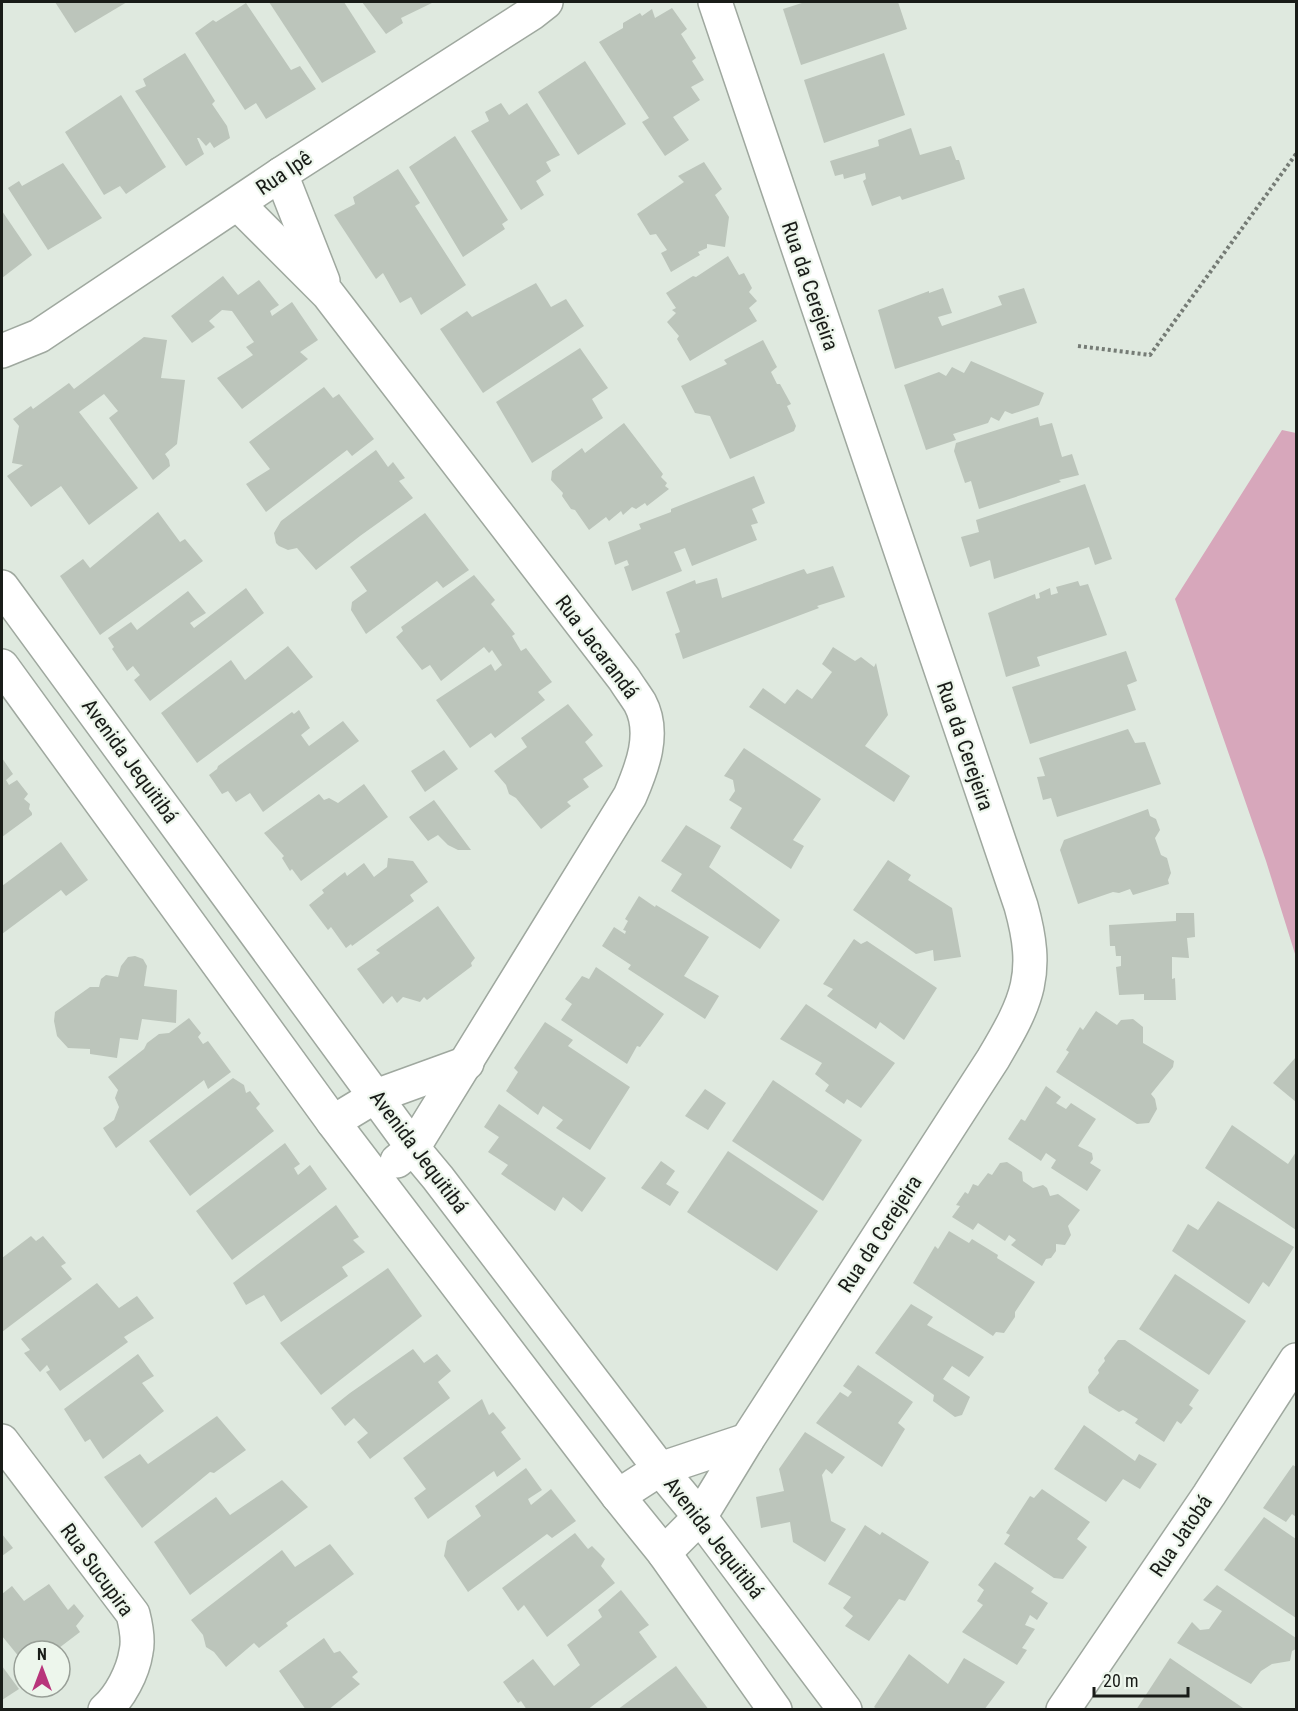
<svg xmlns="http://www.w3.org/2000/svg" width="1298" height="1711" viewBox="0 0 1298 1711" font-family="'Roboto Condensed',sans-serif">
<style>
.forest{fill:#d7a7bb}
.building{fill:#bcc5bb}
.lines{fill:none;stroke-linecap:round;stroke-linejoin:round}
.minor-casing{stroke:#9fa89f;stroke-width:36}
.path{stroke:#757b75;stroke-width:4;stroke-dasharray:3 3;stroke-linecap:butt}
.minor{stroke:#fff;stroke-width:33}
.labels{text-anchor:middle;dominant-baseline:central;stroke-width:4.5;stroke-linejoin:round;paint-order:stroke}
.street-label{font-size:21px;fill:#191c18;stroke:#edf6ec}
</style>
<rect width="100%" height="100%" fill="#dfe9df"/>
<!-- forest -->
<polygon class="forest" points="1282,430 1296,433 1296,957 1266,861 1175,599"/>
<!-- building -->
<g class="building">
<polygon points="55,2 127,2 75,33"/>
<polygon points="269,2 344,2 376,52 322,83"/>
<polygon points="362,2 434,2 401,18 403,23 386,34"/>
<polygon points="805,2 898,2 907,29 801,65 783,9"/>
<polygon points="246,3 291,70 300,66 316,89 266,119 256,103 245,110 195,33 213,20 216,22"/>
<polygon points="672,8 687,29 681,34 696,58 692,61 704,80 691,87 700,100 673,117 689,140 665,156 642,122 649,118 599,42 623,28 623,23 640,13 642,16 652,9 655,18"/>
<polygon points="185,53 215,101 212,104 227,126 230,138 214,148 210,142 206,146 199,138 197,138 204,154 186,166 135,91 146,86 143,79"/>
<polygon points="884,53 905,115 824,143 804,80"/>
<polygon points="585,61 626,124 578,155 538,92"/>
<polygon points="121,95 166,167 126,194 120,186 104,195 65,132"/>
<polygon points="501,103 509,115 527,103 560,155 546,162 551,171 536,181 544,195 521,210 471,131 489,121 485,112"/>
<polygon points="911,128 920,155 951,146 956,160 959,160 965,179 902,200 900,196 872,206 863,181 866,179 865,173 844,179 843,174 835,176 830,161 879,146 878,140"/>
<polygon points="455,136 508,220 502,224 505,229 463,257 409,167"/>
<polygon points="704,162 722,189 715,195 729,217 725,247 707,244 707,248 698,252 700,255 671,272 661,253 667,250 656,234 650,235 637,214 684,182 678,176"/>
<polygon points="63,163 102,218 48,250 8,188 19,181 22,186"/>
<polygon points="398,169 420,203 415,206 466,285 421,315 411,297 400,303 383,273 376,279 334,215 355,204 353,197"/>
<polygon points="2,211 32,255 2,278"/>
<polygon points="728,256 739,275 744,273 752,288 749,292 757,301 749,308 757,321 690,361 677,339 679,336 667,322 676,313 672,310 676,308 666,293 693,276 696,277"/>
<polygon points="223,276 238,295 259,280 279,305 270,311 272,316 292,302 318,340 300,352 308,359 242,409 217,378 253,355 246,347 254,342 232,311 222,310 209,321 215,327 192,343 171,316"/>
<polygon points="536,283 551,307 566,299 584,326 483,393 440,329 467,311 472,317"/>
<polygon points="943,288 952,313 938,317 942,326 1002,305 998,296 1024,288 1037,323 895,369 878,310 929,291 929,293"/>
<polygon points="144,337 167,340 161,378 185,380 177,444 165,454 169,460 170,466 153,480 109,418 118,411 104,394 79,412 138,488 89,525 61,486 31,507 7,476 23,465 12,463 19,426 13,419 31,406 33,409 69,383 74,389"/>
<polygon points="763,340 777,367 771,372 777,384 780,384 791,404 787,406 796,426 794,431 730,459 710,416 695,413 681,386 727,364 724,360"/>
<polygon points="580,348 608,388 592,399 603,418 532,463 496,402"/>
<polygon points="971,361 1044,393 1039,405 1012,414 1005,411 999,421 991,417 988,423 953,434 956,440 926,450 904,385 939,372 946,376 952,367 964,373"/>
<polygon points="324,387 333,398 339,394 374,439 352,456 347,450 266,512 246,484 270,469 249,442"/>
<polygon points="1038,417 1040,426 1052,423 1062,457 1072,454 1079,475 1059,480 1061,482 979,509 971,481 965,483 954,451 956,443"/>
<polygon points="624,423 663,474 661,477 667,483 665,486 669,489 647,506 645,503 636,509 632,507 623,515 621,511 609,521 606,517 589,530 575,510 571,509 562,496 563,493 551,480 552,471 582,448 585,453"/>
<polygon points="376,450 388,467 393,462 405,478 399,481 413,498 360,536 316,570 297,548 288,550 279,546 276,543 274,533 281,521"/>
<polygon points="754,476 765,503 752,509 758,523 751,525 757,540 692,566 685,548 674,552 682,571 632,591 624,567 629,565 627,560 615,565 608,542 641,529 639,524 671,512 671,509"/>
<polygon points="1085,484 1112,559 1095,565 1089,547 994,579 990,560 970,567 961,537 979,532 976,520"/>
<polygon points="158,512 180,542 185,539 203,561 100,635 60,576 83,559 90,568"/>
<polygon points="425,513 469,570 443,588 437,581 366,634 351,610 352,602 367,591 350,567"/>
<polygon points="833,566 845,597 817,606 819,608 683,659 675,634 680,632 666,592 695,580 696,584 717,578 722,598 804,569 807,574"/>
<polygon points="474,575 495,600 491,604 515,634 512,636 521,651 526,648 552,682 538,692 545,700 495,738 491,733 470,748 436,700 491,664 495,671 502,665 492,650 489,653 484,647 441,681 430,665 422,670 396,637 403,631 401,627"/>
<polygon points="1078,581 1080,586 1088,584 1107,635 1037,657 1040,666 1006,677 988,613 1035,594 1036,599 1040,598 1039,593 1050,588 1051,595 1058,593 1056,587"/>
<polygon points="246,588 264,613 150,701 134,680 140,675 133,666 127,671 112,649 114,647 108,638 131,622 137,630 188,591 206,613 190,623 194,628"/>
<polygon points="288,646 313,677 197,763 161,713 231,660 245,680"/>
<polygon points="833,647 855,661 861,657 874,667 876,663 888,715 865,746 910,776 894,802 749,707 763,688 785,704 797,689 812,699 832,672 822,664"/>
<polygon points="1126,651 1137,681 1127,685 1136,710 1030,744 1012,687"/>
<polygon points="568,704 593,735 585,742 603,766 583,779 589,787 567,802 571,806 541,829 516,798 509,794 506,785 494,771 527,747 521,738"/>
<polygon points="299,710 310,728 301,735 309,746 343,721 359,741 263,812 250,793 236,802 228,791 222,794 209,775 217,769 218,766 292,712 294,714"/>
<polygon points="1128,729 1135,743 1145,742 1161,784 1057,817 1051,798 1043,800 1037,777 1045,776 1039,758"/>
<polygon points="744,748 821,799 793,840 804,846 791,869 730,828 742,808 729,800 735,791 733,780 724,776"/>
<polygon points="444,750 458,769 425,792 411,771"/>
<polygon points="2,758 13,774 6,780 9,785 17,780 28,794 24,799 30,804 29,809 32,813 32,815 2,837"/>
<polygon points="364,784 388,817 301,881 292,869 290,871 282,858 284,856 264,833 319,794 324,800 329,798 338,803"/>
<polygon points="434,800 471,850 458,850 448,845 438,835 428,841 411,820 409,817"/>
<polygon points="1148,809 1150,816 1156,819 1160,830 1155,838 1161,855 1167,858 1171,873 1168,880 1169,884 1133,895 1130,889 1119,893 1113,892 1078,904 1060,850 1064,840"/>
<polygon points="686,825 721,846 709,867 780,920 760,949 671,891 682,874 661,861"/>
<polygon points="61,842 88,880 66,896 61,890 2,934 2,886"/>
<polygon points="388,858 413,861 428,882 410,895 414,901 352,946 351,944 346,948 331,927 328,930 309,905 324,893 322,890 345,872 347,876 364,863 374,877 387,867"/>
<polygon points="888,860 911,875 908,880 952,908 961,957 934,961 933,950 916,954 853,910"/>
<polygon points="639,896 655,907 656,905 709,937 684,976 719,996 705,1019 628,969 631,965 602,946 614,927 625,934 626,931 623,930 628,921 625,919"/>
<polygon points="438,906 475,958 471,963 472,966 427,1000 424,997 420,1002 403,997 397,1003 392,996 383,1004 357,969 380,953 376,950"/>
<polygon points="1176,913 1194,913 1195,937 1187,938 1189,958 1172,957 1172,979 1175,978 1176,1000 1144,1000 1144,994 1119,995 1116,967 1121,966 1121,956 1116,956 1115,946 1110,946 1109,925 1176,921"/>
<polygon points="854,939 861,944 867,941 937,988 904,1040 880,1022 876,1029 827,996 833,989 823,984"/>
<polygon points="135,956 143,959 147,966 144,986 177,990 176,1023 142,1019 138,1040 120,1038 117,1058 90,1054 90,1049 68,1048 57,1036 54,1021 55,1012 90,987 99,987 101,979 106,975 118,977 121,966 128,957"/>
<polygon points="596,967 664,1014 640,1047 637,1046 627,1064 561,1020 572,1004 565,999 582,976 589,979"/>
<polygon points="806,1004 895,1063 861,1108 847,1099 844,1104 825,1091 829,1085 815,1074 822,1063 780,1039"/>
<polygon points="1096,1011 1117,1025 1121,1020 1133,1019 1143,1027 1143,1043 1174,1061 1173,1067 1151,1094 1155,1099 1157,1109 1149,1123 1137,1124 1056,1072 1069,1052 1066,1050 1080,1027 1083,1030"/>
<polygon points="189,1018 201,1033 198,1037 203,1044 208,1041 231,1072 208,1089 204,1080 116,1148 103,1128 114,1120 119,1107 115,1098 118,1090 108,1077 144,1049 147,1043 159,1034 169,1033"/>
<polygon points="545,1022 573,1040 568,1046 630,1087 590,1150 556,1128 563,1120 543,1106 538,1115 506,1091 518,1072 514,1068"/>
<polygon points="1296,1057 1296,1102 1273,1083"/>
<polygon points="233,1078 244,1085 246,1093 250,1091 260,1104 256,1108 274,1131 190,1196 149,1141"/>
<polygon points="773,1080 862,1140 823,1201 732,1141"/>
<polygon points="1046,1086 1061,1097 1056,1103 1066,1109 1071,1103 1096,1119 1078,1146 1092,1153 1093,1159 1090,1163 1101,1170 1087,1191 1051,1168 1056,1160 1046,1153 1041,1161 1008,1139 1021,1119 1025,1121"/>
<polygon points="705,1089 726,1103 708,1130 685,1116"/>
<polygon points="499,1104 606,1178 582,1212 563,1197 555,1211 501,1174 508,1165 488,1152 499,1137 484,1127"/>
<polygon points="1232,1125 1288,1164 1296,1152 1296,1230 1205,1168"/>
<polygon points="285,1143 300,1164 294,1168 298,1175 310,1165 327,1189 232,1260 196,1211"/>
<polygon points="728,1151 818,1211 777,1271 687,1212"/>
<polygon points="661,1161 675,1171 666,1184 679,1192 670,1206 641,1188"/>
<polygon points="1007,1162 1022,1172 1023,1181 1033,1188 1043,1185 1047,1188 1050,1196 1058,1194 1080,1210 1068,1226 1071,1235 1065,1245 1056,1244 1056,1251 1051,1258 1046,1259 1042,1266 1011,1245 1016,1240 1009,1235 1005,1241 978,1223 973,1230 952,1217 960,1206 956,1205 965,1192 968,1194 973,1184 978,1186 988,1173 992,1175 1000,1163"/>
<polygon points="1218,1201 1294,1247 1269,1287 1263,1282 1249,1304 1172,1251 1188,1224 1198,1230"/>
<polygon points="336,1205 359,1237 353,1240 365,1252 342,1267 348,1276 281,1322 264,1295 246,1305 233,1283"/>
<polygon points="949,1231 969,1243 972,1239 998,1255 997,1258 1035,1282 1015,1312 1015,1317 1004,1333 996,1332 993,1336 913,1283 935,1246 938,1249"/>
<polygon points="31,1236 36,1241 43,1236 66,1263 61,1266 72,1279 2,1332 2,1258"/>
<polygon points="388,1268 422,1316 321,1395 280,1343"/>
<polygon points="1175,1274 1246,1321 1209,1375 1139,1329"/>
<polygon points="97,1283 119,1308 137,1296 154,1318 124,1337 128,1342 60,1391 46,1372 50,1370 47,1365 40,1372 24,1353 30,1350 21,1339"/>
<polygon points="911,1304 933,1317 927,1325 984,1357 969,1377 952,1366 943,1379 970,1397 962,1415 955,1417 933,1401 934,1395 875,1353"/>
<polygon points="1118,1340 1125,1340 1199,1390 1189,1405 1193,1408 1181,1424 1177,1421 1164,1442 1135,1423 1138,1419 1123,1410 1119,1412 1089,1393 1088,1387 1099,1373 1098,1370 1105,1361 1104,1358"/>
<polygon points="413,1349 424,1363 437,1354 451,1371 438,1382 450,1398 370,1459 357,1442 368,1433 354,1418 345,1426 331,1408 350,1393"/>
<polygon points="138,1354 154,1376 142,1383 164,1411 103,1459 90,1439 85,1442 64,1409"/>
<polygon points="858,1365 913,1402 898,1423 905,1429 882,1467 816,1423 840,1392 848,1397 852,1392 843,1386"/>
<polygon points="482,1399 489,1415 493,1412 506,1428 501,1432 521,1459 497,1477 494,1471 428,1519 414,1498 426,1489 403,1458"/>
<polygon points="217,1416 246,1450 214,1473 210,1472 142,1528 104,1477 140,1454 148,1464"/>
<polygon points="1084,1425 1135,1461 1139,1454 1157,1464 1140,1489 1123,1479 1106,1502 1054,1469"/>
<polygon points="805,1432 845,1457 832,1474 826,1469 822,1475 831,1521 846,1529 825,1562 793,1542 790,1522 761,1528 756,1497 784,1491 779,1469"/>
<polygon points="1293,1465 1296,1467 1296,1517 1292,1514 1286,1522 1263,1508"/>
<polygon points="526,1468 542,1490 528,1499 531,1505 551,1489 576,1521 552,1538 547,1534 468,1592 444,1556 447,1541 481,1516 475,1506"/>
<polygon points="282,1480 308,1507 190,1595 154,1542 216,1497 230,1515"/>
<polygon points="1042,1489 1090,1522 1077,1539 1087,1547 1063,1579 1054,1578 1004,1544 1010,1535 1006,1533 1030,1496 1034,1498"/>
<polygon points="1264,1517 1296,1539 1296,1618 1224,1570"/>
<polygon points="865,1525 880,1535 882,1532 929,1562 905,1601 899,1599 869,1641 845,1626 853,1616 843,1608 851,1597 828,1584"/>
<polygon points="575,1533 588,1549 592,1546 605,1559 601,1566 615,1583 547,1637 524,1605 518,1611 502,1588"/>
<polygon points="2,1534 13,1548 2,1556"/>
<polygon points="330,1544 354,1574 286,1623 288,1626 259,1648 254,1643 226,1667 214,1652 206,1647 203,1635 191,1620 282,1550 295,1567"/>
<polygon points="995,1562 1034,1588 1031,1592 1048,1603 1037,1620 1030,1615 1025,1625 1035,1629 1022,1648 1027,1650 1017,1665 962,1632 983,1605 977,1601 984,1590 978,1585"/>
<polygon points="49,1584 68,1610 74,1604 84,1616 76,1626 80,1632 55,1651 24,1651 24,1655 20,1658 2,1636 2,1594 12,1586 24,1601"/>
<polygon points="1217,1585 1296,1638 1296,1649 1292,1651 1290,1661 1272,1664 1261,1671 1251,1684 1177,1643 1192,1622 1200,1630 1209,1629 1222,1611 1203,1600"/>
<polygon points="621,1590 649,1625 639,1632 657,1657 587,1710 527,1710 521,1701 518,1703 503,1682 533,1659 554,1686 580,1665 567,1645 602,1617 598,1610"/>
<polygon points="324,1638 334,1653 340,1651 358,1672 352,1677 360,1684 328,1710 306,1710 279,1671"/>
<polygon points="909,1654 948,1684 964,1658 1005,1682 984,1710 878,1710 874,1707"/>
<polygon points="1170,1658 1243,1708 1242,1710 1136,1710"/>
<polygon points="2,1666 19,1689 2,1700"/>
<polygon points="676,1666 709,1710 617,1710"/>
</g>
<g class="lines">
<defs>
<g id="minor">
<polyline points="281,174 323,281"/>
<path d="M238,204L328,294L624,679C629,687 635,695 640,703C656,733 642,768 630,796L413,1148L397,1161"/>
<polyline points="2,351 39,336 281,174 532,13 546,2"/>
<polyline points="2,587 413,1148 438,1178 660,1469 700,1517 845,1710"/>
<polyline points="2,666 333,1122 618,1496 664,1553 775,1710"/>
<polyline points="333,1122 376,1096 467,1063"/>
<path d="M2,1441L133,1614C136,1626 139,1640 136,1652C133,1672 120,1697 105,1710"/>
<polyline points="618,1496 660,1469 747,1440"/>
<path d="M664,1553L700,1517L747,1440L993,1059C1028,1000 1040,974 1021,906L715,2"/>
<polyline points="1063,1710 1209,1495 1296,1360"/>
</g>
</defs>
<!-- minor casing -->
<use href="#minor" class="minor-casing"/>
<!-- path -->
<polyline class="path" points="1078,346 1150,355 1296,154"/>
<!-- minor -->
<use href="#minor" class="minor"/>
</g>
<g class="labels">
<!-- street labels -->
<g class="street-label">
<text transform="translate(284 173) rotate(-34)">Rua Ipê</text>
<text transform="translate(810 286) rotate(71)">Rua da Cerejeira</text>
<text transform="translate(597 647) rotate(53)">Rua Jacarandá</text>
<text transform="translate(965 746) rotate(71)">Rua da Cerejeira</text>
<text transform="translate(130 761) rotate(54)">Avenida Jequitibá</text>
<text transform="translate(419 1152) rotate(53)">Avenida Jequitibá</text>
<text transform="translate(880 1234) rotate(-57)">Rua da Cerejeira</text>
<text transform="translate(1181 1536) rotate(-56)">Rua Jatobá</text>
<text transform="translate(714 1538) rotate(52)">Avenida Jequitibá</text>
<text transform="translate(97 1570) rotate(54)">Rua Sucupira</text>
</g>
</g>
<!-- border -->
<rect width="1298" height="1711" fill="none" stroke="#191c18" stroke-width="6"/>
<!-- north arrow -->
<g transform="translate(42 1669)"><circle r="28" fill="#edf6ec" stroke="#989f97" stroke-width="1.5"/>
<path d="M0-4.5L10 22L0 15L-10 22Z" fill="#b8357b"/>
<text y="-9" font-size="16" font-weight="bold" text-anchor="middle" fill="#191c18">N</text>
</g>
<!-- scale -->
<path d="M1094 1687v9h94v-9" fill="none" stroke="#191c18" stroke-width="3"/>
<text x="1103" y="1687" font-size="18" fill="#191c18" stroke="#edf6ec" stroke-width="4.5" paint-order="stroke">20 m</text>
</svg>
